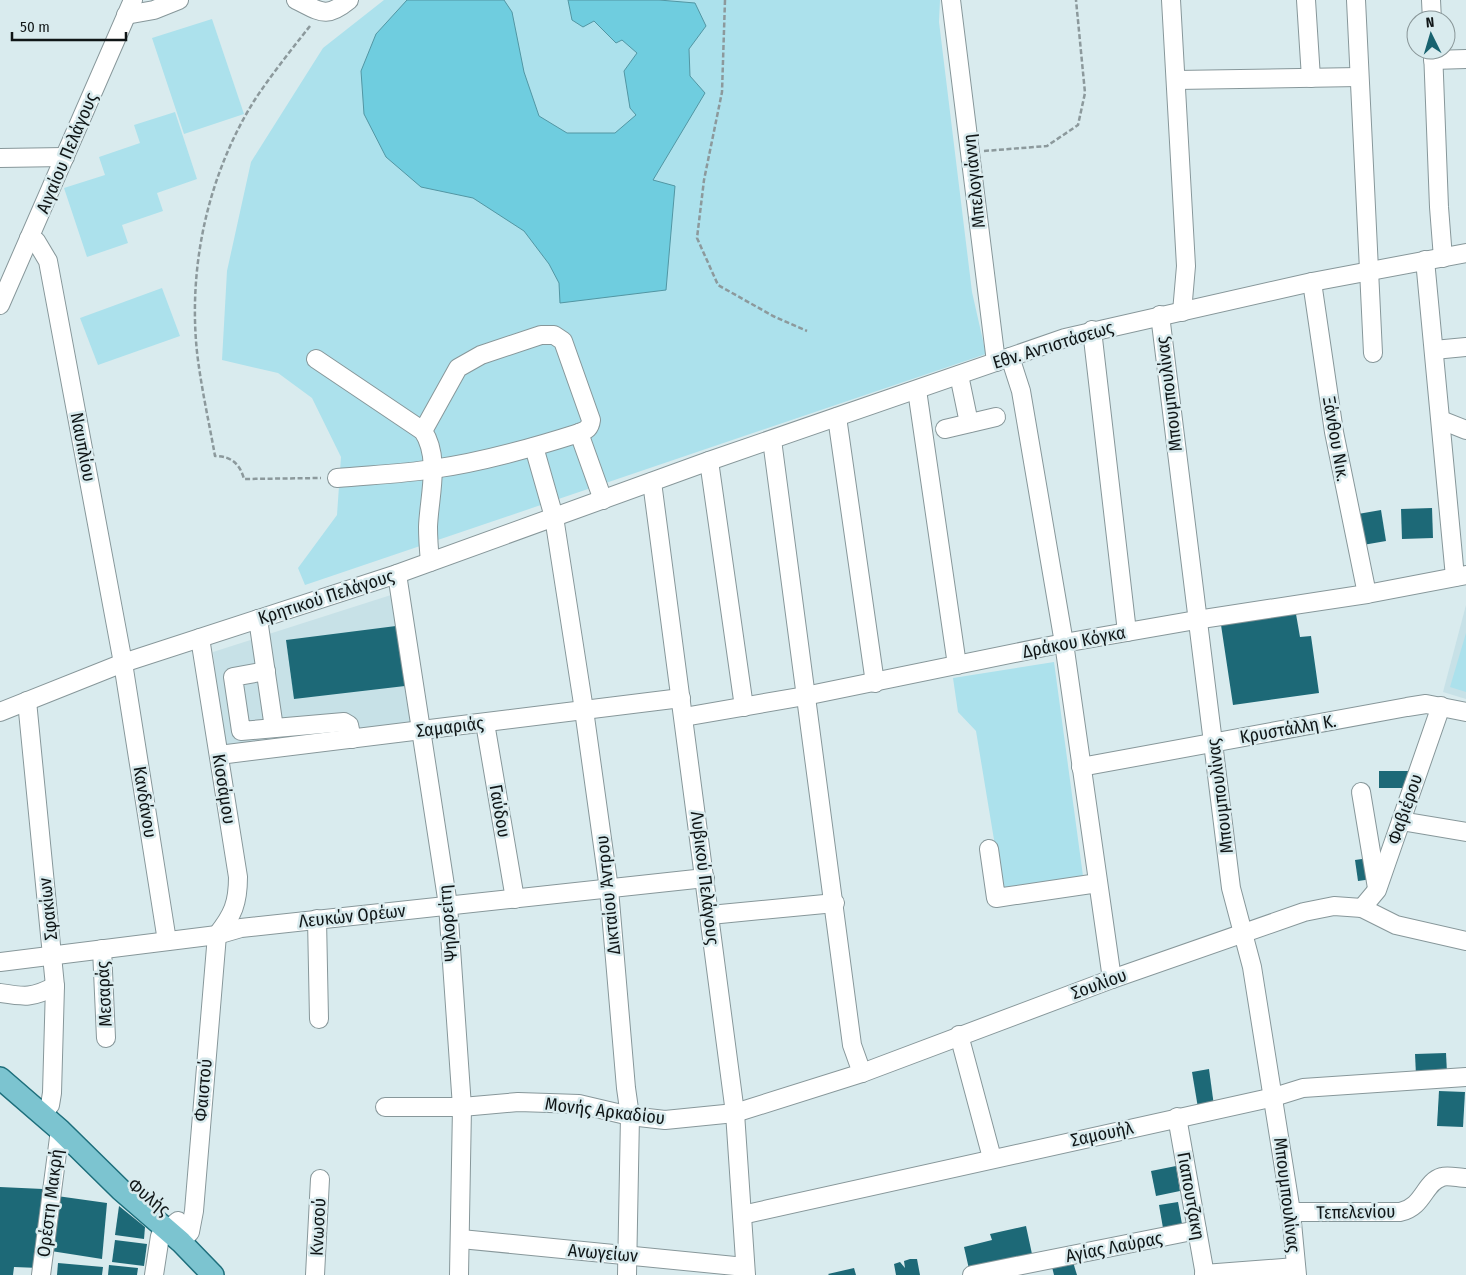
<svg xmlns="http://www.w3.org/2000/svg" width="1466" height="1275" viewBox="0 0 1466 1275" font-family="'Fira Sans Condensed',sans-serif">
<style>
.built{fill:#c7e1e7}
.green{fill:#ace1ec}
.water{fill:#6fcddf;stroke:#5296a3}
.building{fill:#1d6977}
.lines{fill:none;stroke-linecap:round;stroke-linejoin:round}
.minor-casing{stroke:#87979a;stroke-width:20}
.major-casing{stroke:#1d6e7b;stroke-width:24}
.path{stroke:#8c999c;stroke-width:2.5;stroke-dasharray:5 2.5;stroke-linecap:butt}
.minor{stroke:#fff;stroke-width:18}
.major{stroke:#7cc4d0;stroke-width:21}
.labels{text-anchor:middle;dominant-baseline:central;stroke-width:5;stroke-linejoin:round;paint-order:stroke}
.street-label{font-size:18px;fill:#101617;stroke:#d9ebee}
</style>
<rect width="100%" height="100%" fill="#d9ebee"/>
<!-- built -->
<g class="built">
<polygon points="391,595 411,724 223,748 213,652"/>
<polygon points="1466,605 1466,699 1443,692"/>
</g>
<!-- green -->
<g class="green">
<polygon points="384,0 940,0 939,22 972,292 986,354 305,585 298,568 337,515 341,457 312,398 278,373 222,360 227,271 251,162 323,48"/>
<polygon points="212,19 244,114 184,134 152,38"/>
<polygon points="175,112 197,179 157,193 163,211 122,225 128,243 87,257 64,188 105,175 99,157 140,143 134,125"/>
<polygon points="162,288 180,336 98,365 80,318"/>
<polygon points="1466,633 1466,692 1450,687"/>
<polygon points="1054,662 1083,876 1002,888 976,731 958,712 953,678"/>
</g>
<!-- water -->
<polygon class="water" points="407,0 504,0 512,12 524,72 539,116 567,133 615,133 636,115 630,108 624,71 637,53 622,40 616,43 594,21 583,27 572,20 568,0 659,0 695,3 706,26 689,49 690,76 705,93 653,180 675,186 666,290 560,303 559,283 549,264 524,231 473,198 421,187 386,157 364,114 361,71 376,34"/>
<!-- building -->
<g class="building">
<polygon points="1432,508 1433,538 1402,539 1401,509"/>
<polygon points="1381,510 1386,541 1363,545 1358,514"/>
<polygon points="1296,614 1300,637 1311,636 1319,693 1233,705 1221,625"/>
<polygon points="396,626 405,686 294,699 286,640"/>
<rect x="1379" y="771" width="29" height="17"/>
<polygon points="1369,858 1372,879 1358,881 1355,860"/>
<polygon points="1446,1053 1447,1073 1416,1075 1415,1054"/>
<polygon points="1209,1069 1214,1106 1198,1108 1192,1072"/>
<polygon points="1439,1091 1465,1092 1463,1127 1437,1126"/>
<polygon points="1176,1166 1180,1191 1156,1196 1151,1171"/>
<polygon points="0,1187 43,1189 39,1268 14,1267 13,1275 0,1275"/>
<polygon points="57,1196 107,1203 102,1259 51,1251"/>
<polygon points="1178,1202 1182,1224 1163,1228 1159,1205"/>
<polygon points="119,1206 145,1227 144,1239 115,1235"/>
<polygon points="1026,1226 1032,1254 969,1269 964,1247 992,1240 990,1234"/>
<polygon points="115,1240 147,1244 144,1266 112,1262"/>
<polygon points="910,1259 917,1259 920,1275 896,1275 894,1264 900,1262 905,1268 904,1261"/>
<polygon points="1073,1262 1077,1275 1054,1275 1052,1267"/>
<polygon points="58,1263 103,1267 102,1275 57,1275"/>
<polygon points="109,1265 138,1268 137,1275 108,1275"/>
<polygon points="854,1268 856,1275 829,1275 828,1274"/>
</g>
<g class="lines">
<defs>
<g id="minor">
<path d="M296,0C321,12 326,19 349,0"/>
<polyline points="951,0 996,362"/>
<polyline points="1171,0 1186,266 1182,312"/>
<polyline points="1306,0 1311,78"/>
<polyline points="1356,0 1373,353"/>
<polyline points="1431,0 1432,20"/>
<polyline points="126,15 154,10 179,0"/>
<polyline points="1433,50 1439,207 1443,258"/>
<polyline points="1433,60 1466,59"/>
<polyline points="1176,80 1359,77"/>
<polyline points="0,158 65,157"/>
<polyline points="29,238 36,241 48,261 123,663 167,941"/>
<polyline points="1425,260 1455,577"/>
<polyline points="1312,282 1334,432 1367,594"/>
<polyline points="0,305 133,0"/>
<polyline points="1160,315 1231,888 1252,967 1291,1212 1297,1275"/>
<polyline points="1092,330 1127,632"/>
<polyline points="1434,350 1466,347"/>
<polyline points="1010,357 1021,391 1064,643 1112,979"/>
<path d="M316,359L423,431C441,458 429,497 428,527C428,539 429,551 430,562"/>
<polyline points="959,375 969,423"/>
<polyline points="917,390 957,665"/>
<polyline points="837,417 875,683"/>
<polyline points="1441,420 1466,430"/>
<polyline points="945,429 996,417"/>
<polyline points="579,433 603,500"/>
<polyline points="772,440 852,1045 862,1073"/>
<polyline points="534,447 554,517 584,710 609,889 626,1088 630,1116 627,1275"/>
<polyline points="709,461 744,707"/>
<path d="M337,478C369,475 402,474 433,469C483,462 532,448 579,433C587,430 590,428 591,420L563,341L554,335H541L481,355L458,368L423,431"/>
<polyline points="652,482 735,1113 746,1275"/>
<polyline points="397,574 448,905 462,1107 459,1275"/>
<polyline points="258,619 274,728"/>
<polyline points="266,671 233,677 241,731 344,722 349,725 352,739"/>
<polyline points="27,701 55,986 52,1093 50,1105 42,1115"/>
<polyline points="0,712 123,663 397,574 709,461 1065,338 1312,282 1466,253"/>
<polyline points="684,717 805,696 1064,643 1196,620 1367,594 1466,575"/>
<polyline points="485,723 515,899"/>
<polyline points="219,755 681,698"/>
<polyline points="1081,767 1407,707 1426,704 1466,712"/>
<polyline points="1361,792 1377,888"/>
<polyline points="1401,821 1466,832"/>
<polyline points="989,849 996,898 1098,883"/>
<polyline points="1362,908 1377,890 1441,706"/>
<polyline points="710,915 835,903"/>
<polyline points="317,919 319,1019"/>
<polyline points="102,949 106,1038"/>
<polyline points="0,962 217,935 241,928 705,878"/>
<path d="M0,993C25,997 33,998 55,986"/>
<polyline points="959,1035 992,1158"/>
<polyline points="385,1107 462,1107 518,1102 549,1103 579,1104 630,1116 665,1120 735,1113 862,1073 1112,979 1304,912 1334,906 1362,908 1396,925 1466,941"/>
<polyline points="1177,1117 1205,1275"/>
<path d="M1291,1212H1400C1424,1207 1424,1182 1442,1177C1448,1175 1459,1178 1466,1178"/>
<polyline points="742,1215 1274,1097 1303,1088 1466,1077"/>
<polyline points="461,1239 745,1267"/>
<path d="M181,1242L190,1232L194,1211L217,935C233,915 238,903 238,877L200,638"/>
<polyline points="1204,1274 1296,1267"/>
<polyline points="41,1275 60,1130"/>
<polyline points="154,1275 160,1236 178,1221"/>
<polyline points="315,1275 320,1179"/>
<polyline points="972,1275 1197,1230"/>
</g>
<polyline id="major" points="0,1078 60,1130 121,1190 181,1242 213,1275"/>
</defs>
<!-- minor casing -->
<use href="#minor" class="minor-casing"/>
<!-- major casing -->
<use href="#major" class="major-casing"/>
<!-- path -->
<g class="path">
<polyline points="725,0 722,92 704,180 697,238 718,285 773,316 807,331"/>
<path d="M310,26C291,50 271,75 254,101C208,175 188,266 197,352C201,387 209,422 215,456C231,456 240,464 244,479L321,478"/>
<polyline points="984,151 1047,146 1078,125 1085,93 1076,0"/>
</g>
<!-- minor -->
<use href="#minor" class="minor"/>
<!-- major -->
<use href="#major" class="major"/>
</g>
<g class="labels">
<!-- street labels -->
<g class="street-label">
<text transform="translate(67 153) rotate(-67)">Αιγαίου Πελάγους</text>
<text transform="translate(974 181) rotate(-96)">Μπελογιάννη</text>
<text transform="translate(1053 345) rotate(-17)">Εθν. Αντιστάσεως</text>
<text transform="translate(1169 394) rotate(-97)">Μπουμπουλίνας</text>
<text transform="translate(1336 439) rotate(80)">Ξάνθου Νικ.</text>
<text transform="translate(83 447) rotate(79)">Ναυπλίου</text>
<text transform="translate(326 597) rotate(-18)">Κρητικού Πελάγους</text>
<text transform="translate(1074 642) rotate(-11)">Δράκου Κόγκα</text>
<text transform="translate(450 727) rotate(-7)">Σαμαριάς</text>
<text transform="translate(1288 729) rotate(-10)">Κρυστάλλη Κ.</text>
<text transform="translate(224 789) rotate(81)">Κισσάμου</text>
<text transform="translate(1220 796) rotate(-97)">Μπουμπουλίνας</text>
<text transform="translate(145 802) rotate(81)">Κανδάνου</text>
<text transform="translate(1405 809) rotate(-71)">Φαβιέρου</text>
<text transform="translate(500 811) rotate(80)">Γαύδου</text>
<text transform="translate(705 878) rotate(83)">Λυβικού Πελάγους</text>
<text transform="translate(608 895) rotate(-96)">Δικταίου Άντρου</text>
<text transform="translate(48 909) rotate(-96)">Σφακίων</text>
<text transform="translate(352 916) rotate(-6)">Λευκών Ορέων</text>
<text transform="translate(448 923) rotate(-95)">Ψηλορείτη</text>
<text transform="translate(1099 984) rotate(-20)">Σουλίου</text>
<text transform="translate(104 994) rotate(-93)">Μεσαράς</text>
<text transform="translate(203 1090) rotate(-85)">Φαιστού</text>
<text transform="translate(605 1111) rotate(7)">Μονής Αρκαδίου</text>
<text transform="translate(1102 1134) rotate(-12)">Σαμουήλ</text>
<text transform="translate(1287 1195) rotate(83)">Μπουμπουλίνας</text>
<text transform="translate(1191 1196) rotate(80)">Γιαπουτζακη</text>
<text transform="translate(149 1197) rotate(39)">Φυλής</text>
<text transform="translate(50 1203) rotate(-83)">Ορέστη Μακρή</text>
<text transform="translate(1356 1212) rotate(-1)">Τεπελενίου</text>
<text transform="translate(318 1227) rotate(-87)">Κνωσού</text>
<text transform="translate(1114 1247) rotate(-11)">Αγίας Λαύρας</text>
<text transform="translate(603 1253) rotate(5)">Ανωγείων</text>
</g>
</g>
<!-- north arrow -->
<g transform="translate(1431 35) rotate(355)"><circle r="24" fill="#d9ebee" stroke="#899698"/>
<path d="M0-4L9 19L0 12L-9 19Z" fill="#18626f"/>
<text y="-8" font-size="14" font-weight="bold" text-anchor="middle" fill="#101617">N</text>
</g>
<!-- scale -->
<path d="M12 32v8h114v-8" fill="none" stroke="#101617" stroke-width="2.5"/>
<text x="20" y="32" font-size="15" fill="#101617" stroke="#d9ebee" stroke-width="4" paint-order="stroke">50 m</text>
</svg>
